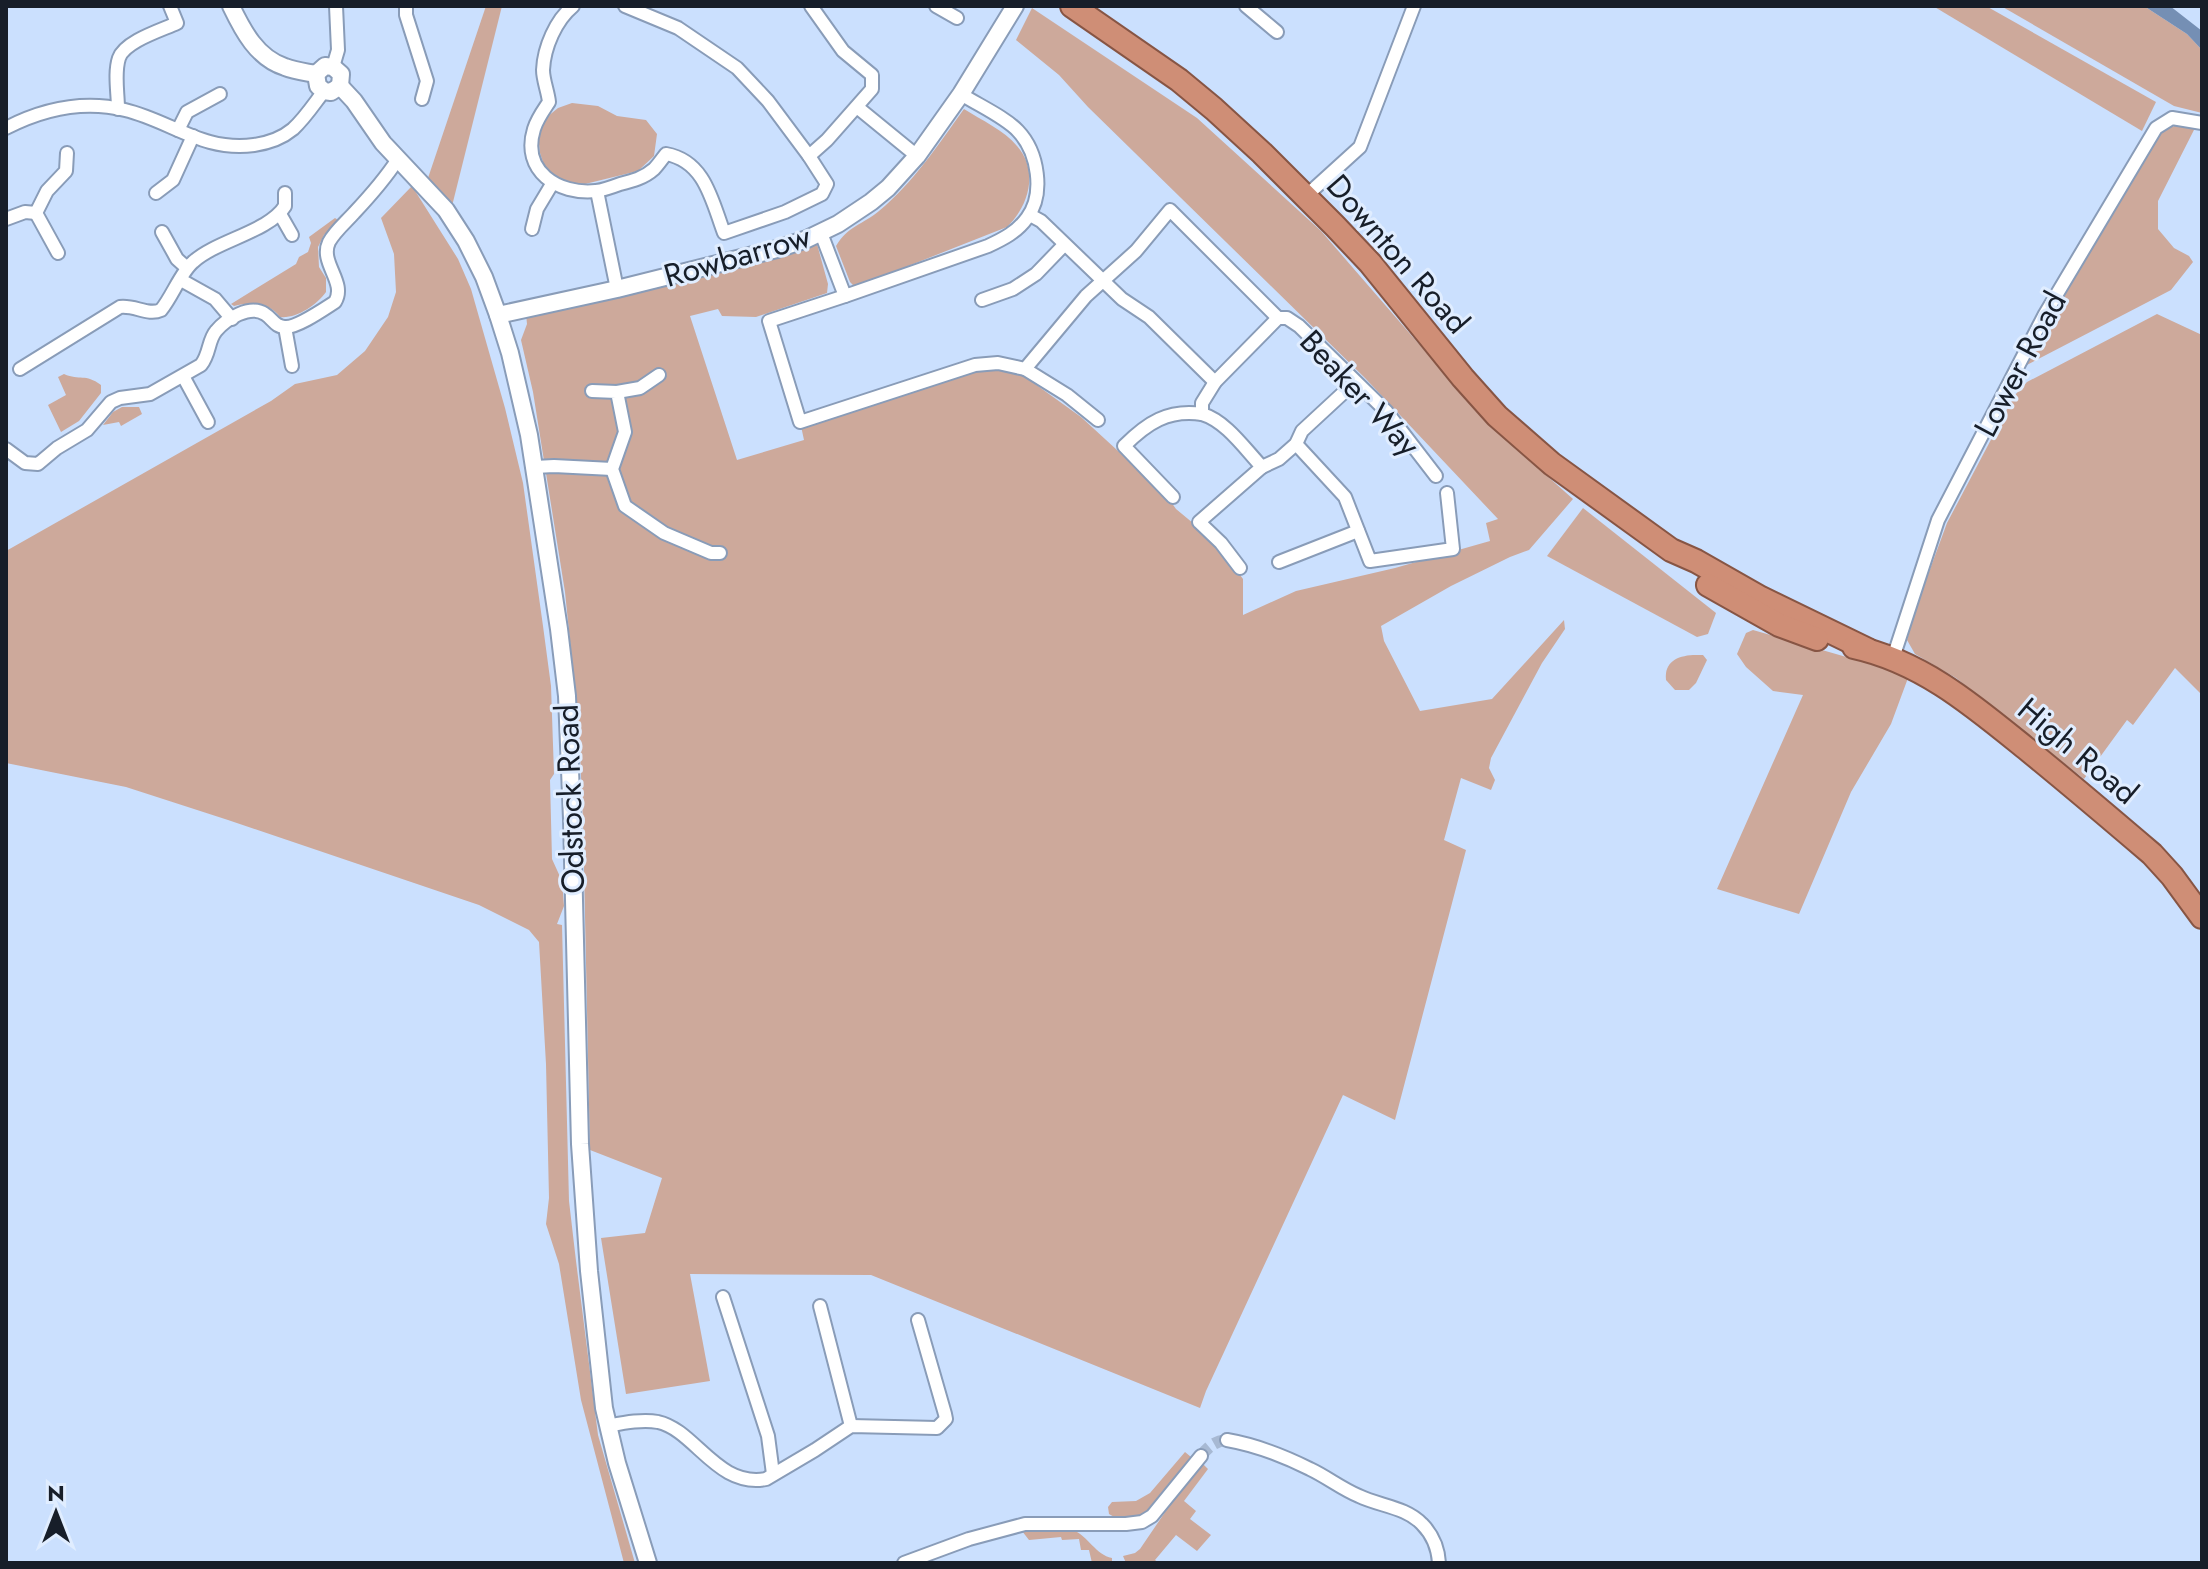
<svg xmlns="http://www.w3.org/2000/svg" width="2208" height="1569" viewBox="0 0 2208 1569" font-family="Jost,sans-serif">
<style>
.green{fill:#cda99b}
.water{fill:#758fb4}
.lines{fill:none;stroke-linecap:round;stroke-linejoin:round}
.minor-tunnel{stroke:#a7b9d3;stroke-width:12;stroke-dasharray:12 6;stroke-linecap:butt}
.minor-casing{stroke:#899cb8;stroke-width:16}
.tertiary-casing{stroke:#899cb8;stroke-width:20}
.trunk-casing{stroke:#875544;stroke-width:26}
.minor{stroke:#fff;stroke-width:12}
.tertiary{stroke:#fff;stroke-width:16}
.trunk{stroke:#cf8e76;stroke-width:22}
.labels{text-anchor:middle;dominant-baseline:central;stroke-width:6;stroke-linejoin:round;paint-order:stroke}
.street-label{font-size:32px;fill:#171e29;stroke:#e0edff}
</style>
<rect width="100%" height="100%" fill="#cbe0fe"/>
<!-- green -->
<g class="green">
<polygon points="486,6 502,6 452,206 427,181"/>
<polygon points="1933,6 1986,6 2156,102 2142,131"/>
<polygon points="2001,6 2144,6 2187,34 2202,50 2202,113 2174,106"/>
<polygon points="1032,8 1197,118 1321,231 1470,403 1528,459 1573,499 1529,550 1510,557 1451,586 1381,626 1384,641 1420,711 1492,699 1564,620 1565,629 1542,663 1491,758 1489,768 1495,780 1491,790 1461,778 1444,840 1466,850 1395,1120 1343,1095 1206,1391 1200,1408 871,1275 690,1274 710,1381 626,1394 601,1238 645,1233 662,1178 590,1150 583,823 579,730 565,592 533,392 521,340 527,324 526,314 779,258 817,244 828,284 827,293 756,317 722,316 718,309 690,316 737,460 804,440 801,426 979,370 1017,371 1081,417 1166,495 1176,509 1217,543 1243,579 1243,615 1296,591 1395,568 1490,541 1486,523 1498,519 1365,378 1088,107 1059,75 1016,40"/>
<polygon points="572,103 598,106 617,116 646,120 657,134 654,156 638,171 585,184 564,182 546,171 540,153 538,135 547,117 558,108"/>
<path d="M964,109C981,120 1004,130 1017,146C1039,171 1029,206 1007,227L855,287L850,282L836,246C848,226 862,225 879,211C913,183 938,145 964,109Z"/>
<polygon points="2178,125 2196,126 2158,201 2158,229 2174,248 2189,256 2193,262 2171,290 2023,367 2156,137 2164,129"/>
<polygon points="412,186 458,259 471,289 505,408 523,483 543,626 551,686 554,774 550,780 552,859 562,881 564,906 557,924 562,925 569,1201 576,1261 598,1435 635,1563 624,1563 581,1400 559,1264 546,1224 549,1198 546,1064 539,942 529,930 479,905 228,820 126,787 6,763 6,551 271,401 295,384 337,375 365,351 388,317 396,292 394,254 381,218"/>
<path d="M335,218L338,220L324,235L318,247L319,267L326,278V292C317,305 296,319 280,317C269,302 250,302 234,306L231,304L296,264L299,257L308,252L311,243L309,237Z"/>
<polygon points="2157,314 2202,335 2202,695 2175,668 2133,725 2127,720 2084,779 1956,678 1915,654 1907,640 1915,610 1947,523 2014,396 2027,382"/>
<path d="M64,374C80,381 85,373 101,385V393L79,421L61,432L48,405L66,395L58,377Z"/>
<polygon points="122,407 139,407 142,414 121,426 119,422 103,425 113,412"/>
<polygon points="1583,508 1716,613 1708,634 1697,637 1547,556"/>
<polygon points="1753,630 1874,665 1908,678 1891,724 1851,792 1799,914 1717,889 1803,695 1773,691 1746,667 1737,654 1746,633"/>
<path d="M1693,655H1703L1707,660L1696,683L1689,690H1675L1666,680C1664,662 1677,656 1693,655Z"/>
<polygon points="1185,1452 1191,1457 1195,1452 1199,1454 1146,1514 1132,1519 1116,1518 1109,1514 1108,1507 1112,1502 1136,1501 1150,1493"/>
<polygon points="1202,1463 1208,1469 1184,1501 1196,1511 1190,1519 1211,1535 1197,1551 1176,1535 1155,1560 1159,1563 1126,1563 1123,1556 1135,1553 1140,1549 1174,1499"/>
<path d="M1051,1529C1058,1529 1066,1528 1073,1530C1088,1536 1096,1555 1112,1558V1563H1092L1089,1550H1081L1079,1539L1062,1540L1061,1537L1029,1540L1022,1531Z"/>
</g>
<!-- water -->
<polygon class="water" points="2144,6 2170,6 2202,31 2202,50 2187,34"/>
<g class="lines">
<!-- minor-tunnel -->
<path class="minor-tunnel" d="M1201,1456C1208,1447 1215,1441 1227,1440"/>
<defs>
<g id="minor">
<polyline points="406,6 406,15 427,81 422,99"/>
<path d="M573,6C556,20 544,47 543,70C543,80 548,92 549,102C543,111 537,119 534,129C521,171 558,195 596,191C604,190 612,187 620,184C632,181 644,178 654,169C658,165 662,159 666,154C705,161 712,201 724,233L785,212L822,194L827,184L809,156L768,101L737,68L678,28L625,6"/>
<polyline points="936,6 957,18"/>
<polyline points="1246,6 1277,32"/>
<polyline points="333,67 338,50 336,6"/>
<polyline points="857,107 917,156"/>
<path d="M118,109C118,93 114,73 119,58C125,41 162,30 177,23L170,6"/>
<path d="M6,128C43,109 84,100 125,110C171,121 203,152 254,145C268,143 281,139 293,129C305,118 314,104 324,91"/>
<polyline points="178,130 187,112 220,94"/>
<polyline points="809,156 827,140 872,89 872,75 843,51 811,6"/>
<polyline points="597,191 617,289"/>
<polyline points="156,193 173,180 193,136"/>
<polyline points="1306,196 1360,147 1414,6"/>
<polyline points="36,213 58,253"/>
<polyline points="280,214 292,235"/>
<polyline points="1030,215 1041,221 1122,299 1149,317 1215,382"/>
<polyline points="6,219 25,212 36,213 47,191 66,171 67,153"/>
<polyline points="532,229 537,209 552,184"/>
<polyline points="162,232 177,259 187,268"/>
<path d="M821,233L845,296L988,246C1003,239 1017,232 1027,218C1045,194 1038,152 1018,131C1005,117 978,105 961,94"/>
<polyline points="181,280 215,299 232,319"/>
<polyline points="845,296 769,321 800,422 975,365 998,363 1025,369 1086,296 1136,251 1170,210 1278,318"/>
<polyline points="982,300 1013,289 1036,274 1064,245"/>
<polyline points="1278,318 1287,318 1299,326 1386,411 1436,476"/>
<polyline points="285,327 292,366"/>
<path d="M20,369L120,307C135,305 148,316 161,310C172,297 181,272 193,262C217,240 269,232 285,206V193"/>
<polyline points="1025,369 1067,395 1098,420"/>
<polyline points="183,376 208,422"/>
<polyline points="592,391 617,392 625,432 612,469 625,506 664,533 711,553 720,553"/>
<polyline points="617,392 640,388 659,375"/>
<path d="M1202,414C1226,421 1245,449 1262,467L1199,522L1221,543L1240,568"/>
<polyline points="1296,444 1345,497 1370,561 1453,549 1447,493"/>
<path d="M6,449L25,463L38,464L57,448L87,430L111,402L120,398L150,394L201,365C210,354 208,340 216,331C226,319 250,304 265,314C273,319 275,327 285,327C297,328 324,309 335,302C347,282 319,263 329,242C335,231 346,222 354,213C370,196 385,179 398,159"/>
<polyline points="535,467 554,466 612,469"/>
<polyline points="1262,467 1279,459 1296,444 1302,431 1355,382"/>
<path d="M1173,497L1124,446C1147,423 1168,409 1202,414V403L1215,382L1278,318"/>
<polyline points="1279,562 1358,531"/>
<polyline points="1893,658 1938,520 2045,314 2156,128 2172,118 2202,123"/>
<polyline points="723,1297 768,1436 773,1474"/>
<polyline points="820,1306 851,1426"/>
<path d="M607,1426C623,1423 642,1419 658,1422C695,1430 717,1488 766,1479L815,1450L851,1426L937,1428L946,1419L945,1414L918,1320"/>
<path d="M1227,1440C1256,1445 1284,1456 1310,1469C1327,1477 1342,1489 1359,1496C1380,1506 1406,1507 1422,1524C1433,1535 1438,1547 1439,1563"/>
<polyline points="904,1563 969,1539 1025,1524 1126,1524 1142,1522 1152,1516 1201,1456"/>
</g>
<g id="tertiary">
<path d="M231,6C243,31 257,58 285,67C295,71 306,72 316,74"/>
<polyline points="316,74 325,66 333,67 341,74 340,86"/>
<polyline points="316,74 318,86 324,91 331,92 340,86"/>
<polyline points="340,86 354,101 383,143 446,210 466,241 484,277 498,315 510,353 529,435 559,629 567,696 572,819 580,1144 589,1271 604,1408 617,1463 648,1563"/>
<polyline points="498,315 617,289 777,249 807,239 838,224 871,202 888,188 917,156 961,94 1015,6"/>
</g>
<g id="trunk">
<polyline points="1072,6 1179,80 1214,109 1262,153 1335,226 1370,263 1463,378 1497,416 1552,464 1671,550 1696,561 1761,598 1868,650"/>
<polyline points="1708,585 1779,625 1817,639"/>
<path d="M1854,647C1923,662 1975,707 2028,750C2070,784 2111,819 2152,854L2172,876L2202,917"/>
</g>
</defs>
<!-- minor casing -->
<use href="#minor" class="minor-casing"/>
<!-- tertiary casing -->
<use href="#tertiary" class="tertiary-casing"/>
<!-- trunk casing -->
<use href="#trunk" class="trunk-casing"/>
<!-- minor -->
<use href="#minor" class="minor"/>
<!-- tertiary -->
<use href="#tertiary" class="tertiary"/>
<!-- trunk -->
<use href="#trunk" class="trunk"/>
</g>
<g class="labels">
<!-- street labels -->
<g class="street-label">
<text transform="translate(1398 254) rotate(49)">Downton Road</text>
<text transform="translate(737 256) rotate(-16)">Rowbarrow</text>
<text transform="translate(2020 364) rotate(-62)">Lower Road</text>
<text transform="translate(1360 393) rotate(47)">Beaker Way</text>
<text transform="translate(2078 751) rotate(40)">High Road</text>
<text transform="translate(570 799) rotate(-92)">Odstock Road</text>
</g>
</g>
<!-- border -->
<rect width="2208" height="1569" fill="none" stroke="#171e29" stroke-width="16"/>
<!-- north arrow -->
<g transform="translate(56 1513)" stroke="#e0edff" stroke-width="6" paint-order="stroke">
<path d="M0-6L14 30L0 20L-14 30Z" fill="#171e29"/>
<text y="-12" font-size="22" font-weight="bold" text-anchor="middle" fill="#171e29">N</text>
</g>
</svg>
